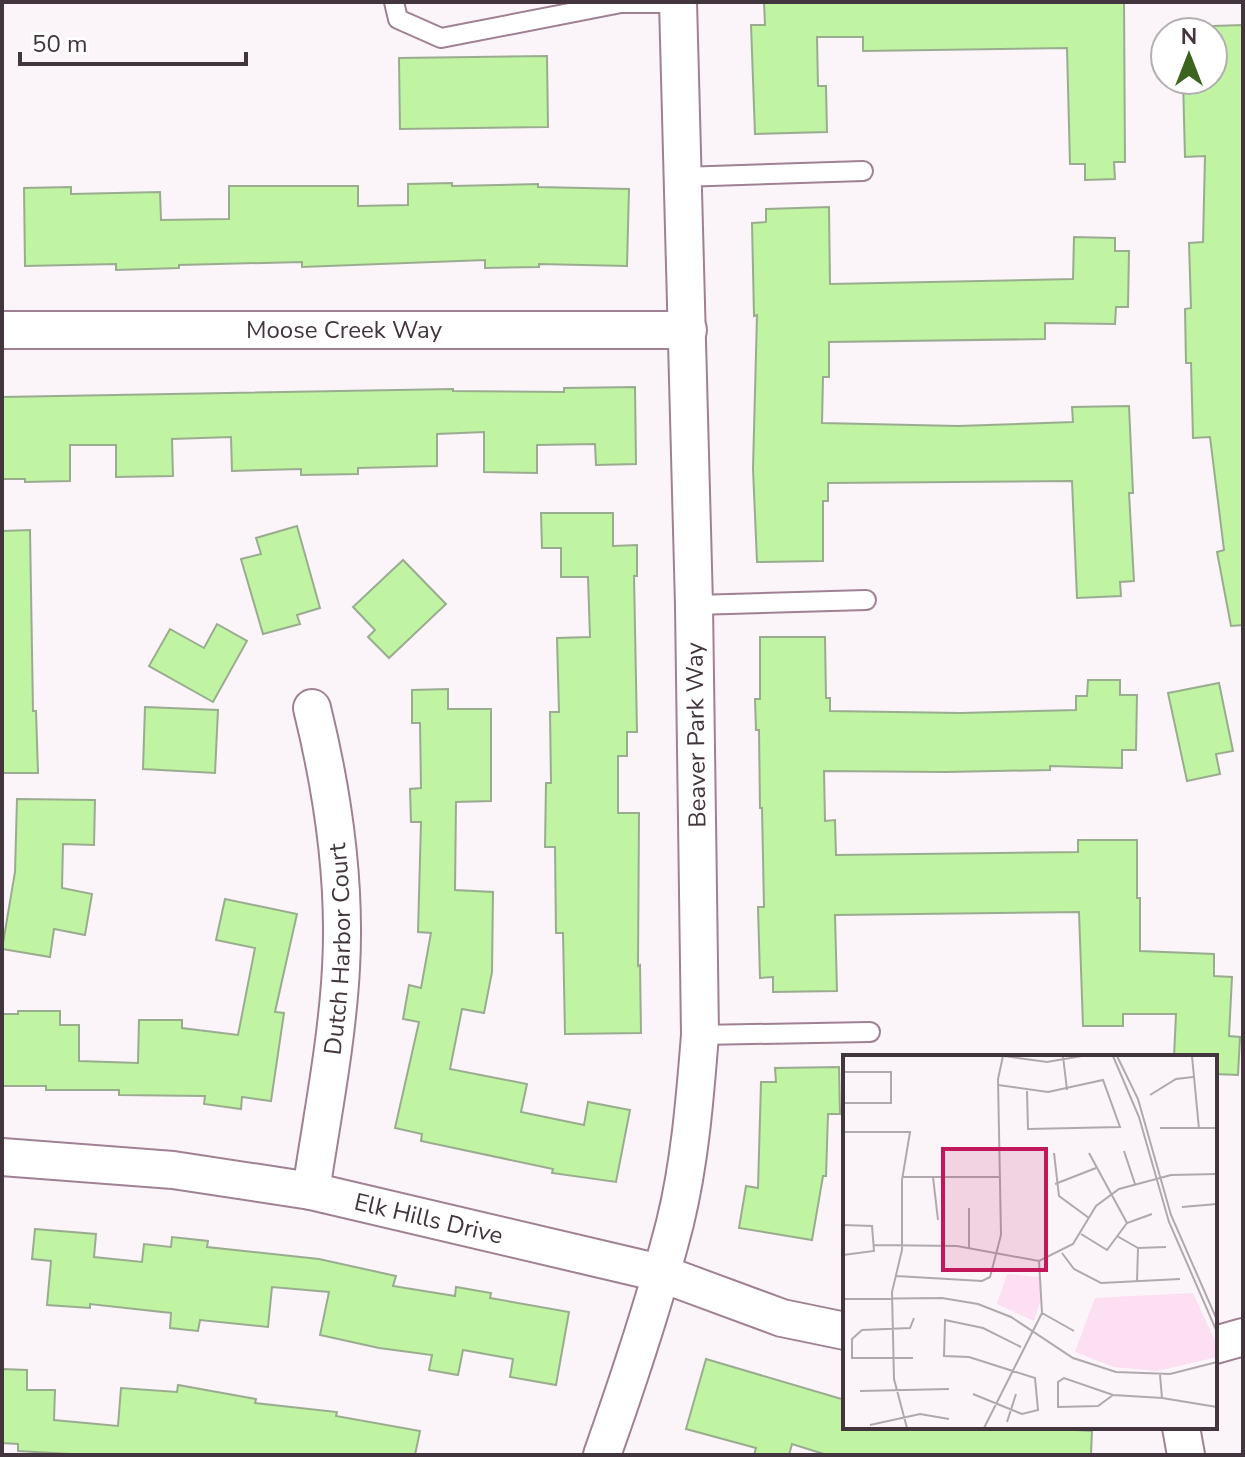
<svg xmlns="http://www.w3.org/2000/svg" width="1245" height="1457" viewBox="0 0 1245 1457" font-family="'Nunito Sans',sans-serif">
<style>
.building{fill:#c0f3a2;stroke:#9aac90;stroke-width:2}
.lines{fill:none;stroke-linecap:round;stroke-linejoin:round}
.service-casing{stroke:#a08193;stroke-width:22}
.minor-casing{stroke:#a08193;stroke-width:40}
.service{stroke:#fff;stroke-width:18}
.minor{stroke:#fff;stroke-width:36}
.labels{text-anchor:middle;dominant-baseline:central;stroke-width:7;stroke-linejoin:round;paint-order:stroke}
.street-label{font-size:24px;fill:#42353d;stroke:#fff}
.inset-road{fill:none;stroke:#b1a8ad;stroke-width:2}
.view{fill:#c2185b;fill-opacity:0.15;stroke:#c2185b;stroke-width:4}
.inset-edge{fill:none;stroke:#42353d;stroke-width:4}
</style>
<rect width="100%" height="100%" fill="#fbf4f8"/>
<!-- building -->
<g class="building">
<polygon points="764,2 1124,2 1125,162 1114,162 1115,179 1085,180 1085,164 1070,164 1067,48 863,51 863,37 817,37 818,86 826,86 827,132 755,134 751,25 765,25"/>
<polygon points="1243,25 1243,625 1231,626 1217,552 1224,550 1210,437 1193,438 1191,363 1186,363 1185,309 1191,308 1189,243 1203,242 1205,156 1185,157 1183,80 1213,80 1213,26"/>
<polygon points="547,56 548,127 400,129 399,58"/>
<polygon points="452,183 452,186 538,184 538,187 629,189 627,266 539,264 539,267 485,268 485,260 302,267 302,262 179,265 179,268 116,270 116,264 25,266 24,188 71,187 71,194 160,192 161,220 229,219 229,186 358,186 358,206 408,205 408,184"/>
<polygon points="829,207 830,284 1073,279 1074,237 1115,238 1115,251 1129,251 1128,307 1116,307 1115,324 1045,323 1045,339 829,342 829,377 823,377 822,423 958,426 1073,422 1072,407 1129,406 1133,493 1129,493 1134,581 1120,582 1121,596 1077,598 1072,481 828,483 828,501 823,501 823,561 757,562 753,469 757,315 754,316 752,223 766,222 766,209"/>
<polygon points="635,387 636,464 596,465 595,444 537,445 537,473 484,472 484,432 437,434 437,466 358,468 358,474 301,475 301,469 232,471 231,437 172,439 173,476 116,477 116,445 70,445 70,481 25,482 25,479 2,479 2,397 453,389 453,391 564,392 564,388"/>
<polygon points="541,513 613,513 613,546 637,545 637,576 634,576 637,732 627,732 627,756 618,756 618,813 639,813 638,966 640,965 641,1033 565,1034 563,933 556,933 555,847 545,847 546,783 551,783 550,712 559,712 557,638 590,637 588,577 561,577 561,548 542,548"/>
<polygon points="297,526 320,608 297,615 300,624 263,634 241,559 261,554 256,538"/>
<polygon points="30,530 33,711 36,711 38,773 2,773 2,531"/>
<polygon points="403,560 446,604 389,658 368,637 375,630 353,607"/>
<polygon points="217,624 247,641 213,702 149,666 170,629 204,648"/>
<polygon points="760,637 825,637 826,698 830,698 830,711 961,713 1076,710 1076,696 1087,696 1088,680 1120,680 1120,695 1137,695 1136,750 1122,750 1122,768 1050,766 1050,770 946,772 824,771 825,821 835,820 836,855 1078,852 1078,840 1137,840 1137,898 1140,898 1140,951 1214,954 1214,976 1232,977 1229,1036 1240,1037 1238,1075 1215,1074 1215,1057 1174,1057 1176,1014 1123,1014 1123,1026 1083,1026 1079,912 835,915 837,991 773,992 773,977 760,978 758,907 764,907 762,808 760,808 759,730 756,730 755,699 760,699"/>
<polygon points="1219,683 1233,751 1216,754 1220,774 1187,781 1168,693"/>
<polygon points="448,689 448,709 491,709 491,801 456,802 455,890 493,892 492,972 484,1013 462,1009 450,1069 527,1084 521,1112 584,1125 588,1102 630,1110 616,1182 552,1173 553,1169 421,1141 422,1134 395,1128 419,1022 403,1019 409,985 421,988 431,933 418,932 421,822 411,822 410,789 421,788 420,723 412,723 412,690"/>
<polygon points="145,707 218,710 215,773 143,769"/>
<polygon points="17,799 95,800 94,845 63,844 62,888 92,894 85,935 54,929 50,957 2,949 15,872"/>
<polygon points="225,899 297,914 275,1012 284,1013 271,1101 242,1097 241,1109 204,1104 205,1096 119,1095 119,1090 46,1090 46,1086 2,1086 2,1014 18,1014 18,1011 60,1011 60,1025 79,1025 79,1061 138,1063 139,1020 182,1020 182,1028 238,1035 255,948 216,940"/>
<polygon points="839,1067 840,1114 828,1114 826,1176 823,1176 812,1240 739,1228 746,1186 758,1188 761,1082 776,1082 775,1068"/>
<polygon points="35,1229 96,1234 94,1257 142,1262 144,1244 171,1247 172,1237 208,1241 207,1247 319,1259 396,1276 393,1286 455,1296 456,1287 491,1293 490,1298 569,1312 556,1385 510,1377 513,1359 463,1350 458,1375 429,1370 432,1355 379,1348 320,1335 329,1292 272,1287 268,1327 200,1320 198,1331 170,1328 171,1313 90,1304 90,1308 47,1305 51,1261 32,1259"/>
<polygon points="706,1359 845,1400 845,1427 1027,1427 1092,1431 1091,1455 827,1455 792,1444 789,1455 754,1455 756,1448 686,1429"/>
<polygon points="2,1369 27,1370 27,1390 55,1390 54,1420 118,1426 121,1388 177,1392 178,1385 256,1399 255,1403 337,1412 336,1416 420,1431 415,1455 88,1455 18,1451 18,1444 2,1443"/>
</g>
<g class="lines">
<defs>
<g id="service">
<polyline points="394,2 398,19 441,38 621,3 678,3"/>
<polyline points="681,177 863,171"/>
<polyline points="694,605 866,600"/>
<polyline points="700,1035 870,1032"/>
</g>
<g id="minor">
<path id="s1" d="M2,330H688"/>
<path id="s2" d="M2,1157L173,1170L311,1191L660,1273L782,1318L845,1331"/>
<path id="s3" d="M311,1191C322,1117 337,1042 341,968C346,880 333,793 312,708"/>
<polyline points="1215,1345 1243,1337"/>
<polyline points="1181,1427 1186,1455"/>
<path d="M602,1455C629,1379 655,1301 675,1223C690,1162 695,1097 700,1035L694,605L678,2"/>
</g>
</defs>
<!-- service casing -->
<use href="#service" class="service-casing"/>
<!-- minor casing -->
<use href="#minor" class="minor-casing"/>
<!-- service -->
<use href="#service" class="service"/>
<!-- minor -->
<use href="#minor" class="minor"/>
</g>
<g class="labels">
<!-- street labels -->
<g class="street-label">
<text stroke="none"><textPath href="#s1" startOffset="342">Moose Creek Way</textPath></text>
<text transform="translate(696 735) rotate(-91)">Beaver Park Way</text>
<text stroke="none"><textPath href="#s3" startOffset="244">Dutch Harbor Court</textPath></text>
<text stroke="none"><textPath href="#s2" startOffset="432">Elk Hills Drive</textPath></text>
</g>
</g>
<!-- overview -->
<g transform="translate(843 1055)">
<rect width="374" height="374" fill="#fbf4f8"/>
<path d="M164,219L196,222L198,243L191,266L154,249ZM350,238L374,290V302L314,316L271,312L232,297L252,243Z" fill="#fcdff0"/>
<path class="inset-road" d="M161,1L204,7L239,1M220,1L224,35M270,1L296,62L326,167L374,277M274,1L295,44L328,160L374,265M349,1L356,74M0,17H48V48H0M155,30L205,37L260,25L277,72L185,74L184,36M307,40L333,24L350,22M317,73H374M0,77H67L59,125V195L49,237L51,324L64,373M281,96L292,129M211,98L216,141L246,163M246,98L284,168M59,122H157M90,122L95,165M212,129L253,113M339,152L374,149M0,170L29,171L31,196L0,200M238,179L264,195L284,168L309,159M274,181L295,193L323,192M31,190L114,191L196,206L230,189L253,151L276,134L328,120L374,119M126,193V153M219,198L231,214L258,228L337,224M53,221L139,226L147,222L158,180L155,24L160,1M294,227L295,193M0,244L99,243L135,249L168,262L230,303L273,317L327,319L374,307M199,258L231,276M70,303H9V284L19,275L67,273L71,263M17,336L106,334M130,339L179,359L195,355L192,323L126,302L101,301L102,265L140,273L178,292M270,340L255,351L215,352V327L221,323L270,340L319,343L317,320M319,343L374,352M164,367L173,339M27,370L77,359L106,364M141,373L199,258L196,206"/>
<path class="view" d="M100,94H203V215H100Z"/>
<rect width="374" height="374" class="inset-edge"/>
</g>
<!-- border -->
<rect width="1245" height="1457" fill="none" stroke="#42353d" stroke-width="8"/>
<!-- north arrow -->
<g transform="translate(1189 56)"><circle r="38" fill="#ffffff" stroke="#b3aeb1" stroke-width="2"/>
<path d="M0-6L14 30L0 20L-14 30Z" fill="#3c641f"/>
<text y="-12" font-size="22" font-weight="bold" text-anchor="middle" fill="#42353d">N</text>
</g>
<!-- scale -->
<path d="M20 52v12h226v-12" fill="none" stroke="#42353d" stroke-width="4"/>
<text x="32" y="52" font-size="24" fill="#42353d" stroke="#ffffff" stroke-width="6" paint-order="stroke">50 m</text>
</svg>
